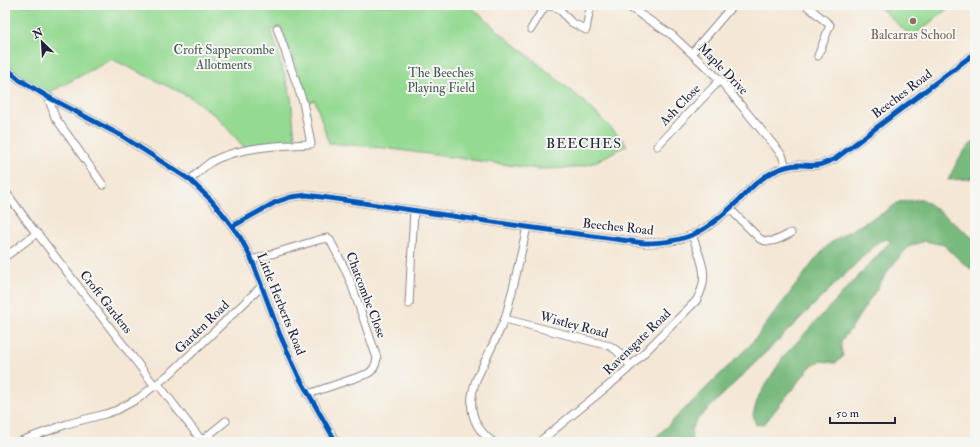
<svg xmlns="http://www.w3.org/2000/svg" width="980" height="447" viewBox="0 0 980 447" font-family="'IM FELL Double Pica',serif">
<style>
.green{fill:#95da93;stroke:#5c7e67}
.forest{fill:#78ba7d;stroke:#4d6e5c}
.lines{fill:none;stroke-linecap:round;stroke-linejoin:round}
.minor-casing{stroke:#8b8488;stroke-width:9}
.minor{stroke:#fff;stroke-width:7}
.cycleway-casing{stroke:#f6f6f2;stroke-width:8}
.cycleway{stroke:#0057b8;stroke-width:5}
.education-dot{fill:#8d6e63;stroke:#f6f6f2;stroke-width:1.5}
.labels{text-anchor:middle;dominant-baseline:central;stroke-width:4;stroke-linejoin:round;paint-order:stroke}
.education-label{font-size:13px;fill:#785e54;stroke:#f6f6f2}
.park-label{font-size:13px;fill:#445955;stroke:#f6f6f2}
.street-label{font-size:13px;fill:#22223b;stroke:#f6f6f2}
.neighbourhood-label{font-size:14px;letter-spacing:1px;fill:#22223b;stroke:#f6f6f2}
</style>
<rect width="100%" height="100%" fill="#f6f6f2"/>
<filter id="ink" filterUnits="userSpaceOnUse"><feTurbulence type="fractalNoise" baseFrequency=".025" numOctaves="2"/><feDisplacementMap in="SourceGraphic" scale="8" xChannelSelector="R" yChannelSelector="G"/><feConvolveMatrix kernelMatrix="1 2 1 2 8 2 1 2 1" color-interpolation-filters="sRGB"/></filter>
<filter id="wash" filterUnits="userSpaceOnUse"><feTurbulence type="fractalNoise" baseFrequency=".012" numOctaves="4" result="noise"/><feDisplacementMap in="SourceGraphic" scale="16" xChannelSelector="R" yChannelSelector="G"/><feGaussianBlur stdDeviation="0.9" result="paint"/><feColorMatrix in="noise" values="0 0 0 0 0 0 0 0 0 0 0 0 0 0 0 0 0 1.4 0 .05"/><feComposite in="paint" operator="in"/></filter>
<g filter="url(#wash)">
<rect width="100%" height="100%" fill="#f4e7d5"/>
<!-- green -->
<g class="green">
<polygon points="5,5 469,5 497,30 586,103 615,132 627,145 593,163 574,168 538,169 384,148 329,143 315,100 309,102 281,27 271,30 291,97 295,141 246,149 217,117 192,98 112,59 52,91 48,97 5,67"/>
<polygon points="877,5 952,5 912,37"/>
</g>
<!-- forest -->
<g class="forest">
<path d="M975,141V177L968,179L948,180C956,165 961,150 975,141Z"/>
<polygon points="922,199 944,215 975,240 975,272 963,263 944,245 924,241 908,247 890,268 852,327 841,341 841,347 843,357 835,363 821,361 810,367 765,423 756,425 753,415 758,397 784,356 890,242 888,239 879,241 696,421 691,430 692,442 651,442 751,344 815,260 829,244 846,233 883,213 899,202"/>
</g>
</g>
<g filter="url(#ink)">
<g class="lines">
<defs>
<g id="minor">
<polyline points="626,5 672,35 720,80 782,155 786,167"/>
<polyline points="806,5 830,25 818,56"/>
<path d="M531,29L545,6C562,5 561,13 571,22C576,25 581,27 586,30L589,13L592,5"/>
<polyline points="692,53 733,5"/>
<polyline points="5,67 20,80 48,97 122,136 190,180 211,200 222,213 240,237 252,260 280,335 299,377 336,442"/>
<polyline points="48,97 55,117 103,185"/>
<polyline points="657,146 720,80"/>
<path d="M190,180C197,174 203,167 211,162C237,147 281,145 311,144L303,102L277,28"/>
<polyline points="5,191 35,232 37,233 155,386"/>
<path d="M730,209L760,239C771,245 781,238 791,233"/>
<path d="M233,226L276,202L291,197L307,195L350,201L527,227L644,243C690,243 708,230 740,199C750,189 760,178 773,172C781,168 790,165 799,165C806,165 812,166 818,165C824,164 829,161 835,159L975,53"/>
<polyline points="5,257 37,233"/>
<path d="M252,260L318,240L328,238L330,240L344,267L351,283L377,358C376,365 374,371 367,374L308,394"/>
<polyline points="409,304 414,210"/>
<polyline points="505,319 610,346 616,350 631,366"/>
<polyline points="158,384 202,441"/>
<polyline points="18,442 67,424 105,414 117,410 139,398 172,372 262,286"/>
<polyline points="200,442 226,421"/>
<path d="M493,442C471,426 467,405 476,380L505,319L514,284L527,227"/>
<path d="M539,442L619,377L631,366L696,301C711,277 701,260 692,235"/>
</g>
</defs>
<!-- minor casing -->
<use href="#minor" class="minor-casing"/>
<!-- minor -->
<use href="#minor" class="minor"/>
<defs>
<g id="cycleway">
<polyline points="5,67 20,80 48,97 122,136 190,180 211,200 222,213 240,237 252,260 280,335 299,377 336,442"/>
<path d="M233,226L276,202L291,197L307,195L350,201L527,227L644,243C690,243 708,230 740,199C750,189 760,178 773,172C781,168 790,165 799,165C806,165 812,166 818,165C824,164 829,161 835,159L975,53"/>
</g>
</defs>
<!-- cycleway casing -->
<use href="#cycleway" class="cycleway-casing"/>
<!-- cycleway -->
<use href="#cycleway" class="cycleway"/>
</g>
</g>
<!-- markers -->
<circle class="education-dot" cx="913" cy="21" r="4"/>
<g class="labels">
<!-- education labels -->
<g class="education-label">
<text x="913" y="35">Balcarras School</text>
</g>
<!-- park labels -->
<g class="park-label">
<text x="224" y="50">Croft Sappercombe<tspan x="224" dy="15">Allotments</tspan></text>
<text x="441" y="73">The Beeches<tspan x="441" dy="15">Playing Field</tspan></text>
</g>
<!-- street labels -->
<g class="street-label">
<text transform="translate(723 69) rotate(46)">Maple Drive</text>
<text transform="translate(902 94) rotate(-37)">Beeches Road</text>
<text transform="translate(680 105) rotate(-46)">Ash Close</text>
<text transform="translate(618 227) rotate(6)">Beeches Road</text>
<text transform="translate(366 295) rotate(69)">Chatcombe Close</text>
<text transform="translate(106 302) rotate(52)">Croft Gardens</text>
<text transform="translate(281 304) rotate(68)">Little Herberts Road</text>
<text transform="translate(574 325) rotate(15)">Wistley Road</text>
<text transform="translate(202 327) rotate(-44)">Garden Road</text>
<text transform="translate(637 342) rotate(-44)">Ravensgate Road</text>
</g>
<!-- neighbourhood labels -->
<g class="neighbourhood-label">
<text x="584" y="143">BEECHES</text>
</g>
</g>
<!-- margin -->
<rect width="980" height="447" fill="none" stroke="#f6f6f2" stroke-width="20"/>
<!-- north arrow -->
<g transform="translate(42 42) rotate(335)" stroke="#f6f6f2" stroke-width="3" paint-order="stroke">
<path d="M0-3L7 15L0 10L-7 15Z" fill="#22223b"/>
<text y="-6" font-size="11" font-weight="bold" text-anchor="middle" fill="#22223b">N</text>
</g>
<!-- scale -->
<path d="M830 417v6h65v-6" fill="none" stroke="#22223b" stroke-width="2"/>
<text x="836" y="417" font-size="12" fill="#22223b" stroke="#f6f6f2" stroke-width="3" paint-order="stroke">50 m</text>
</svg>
